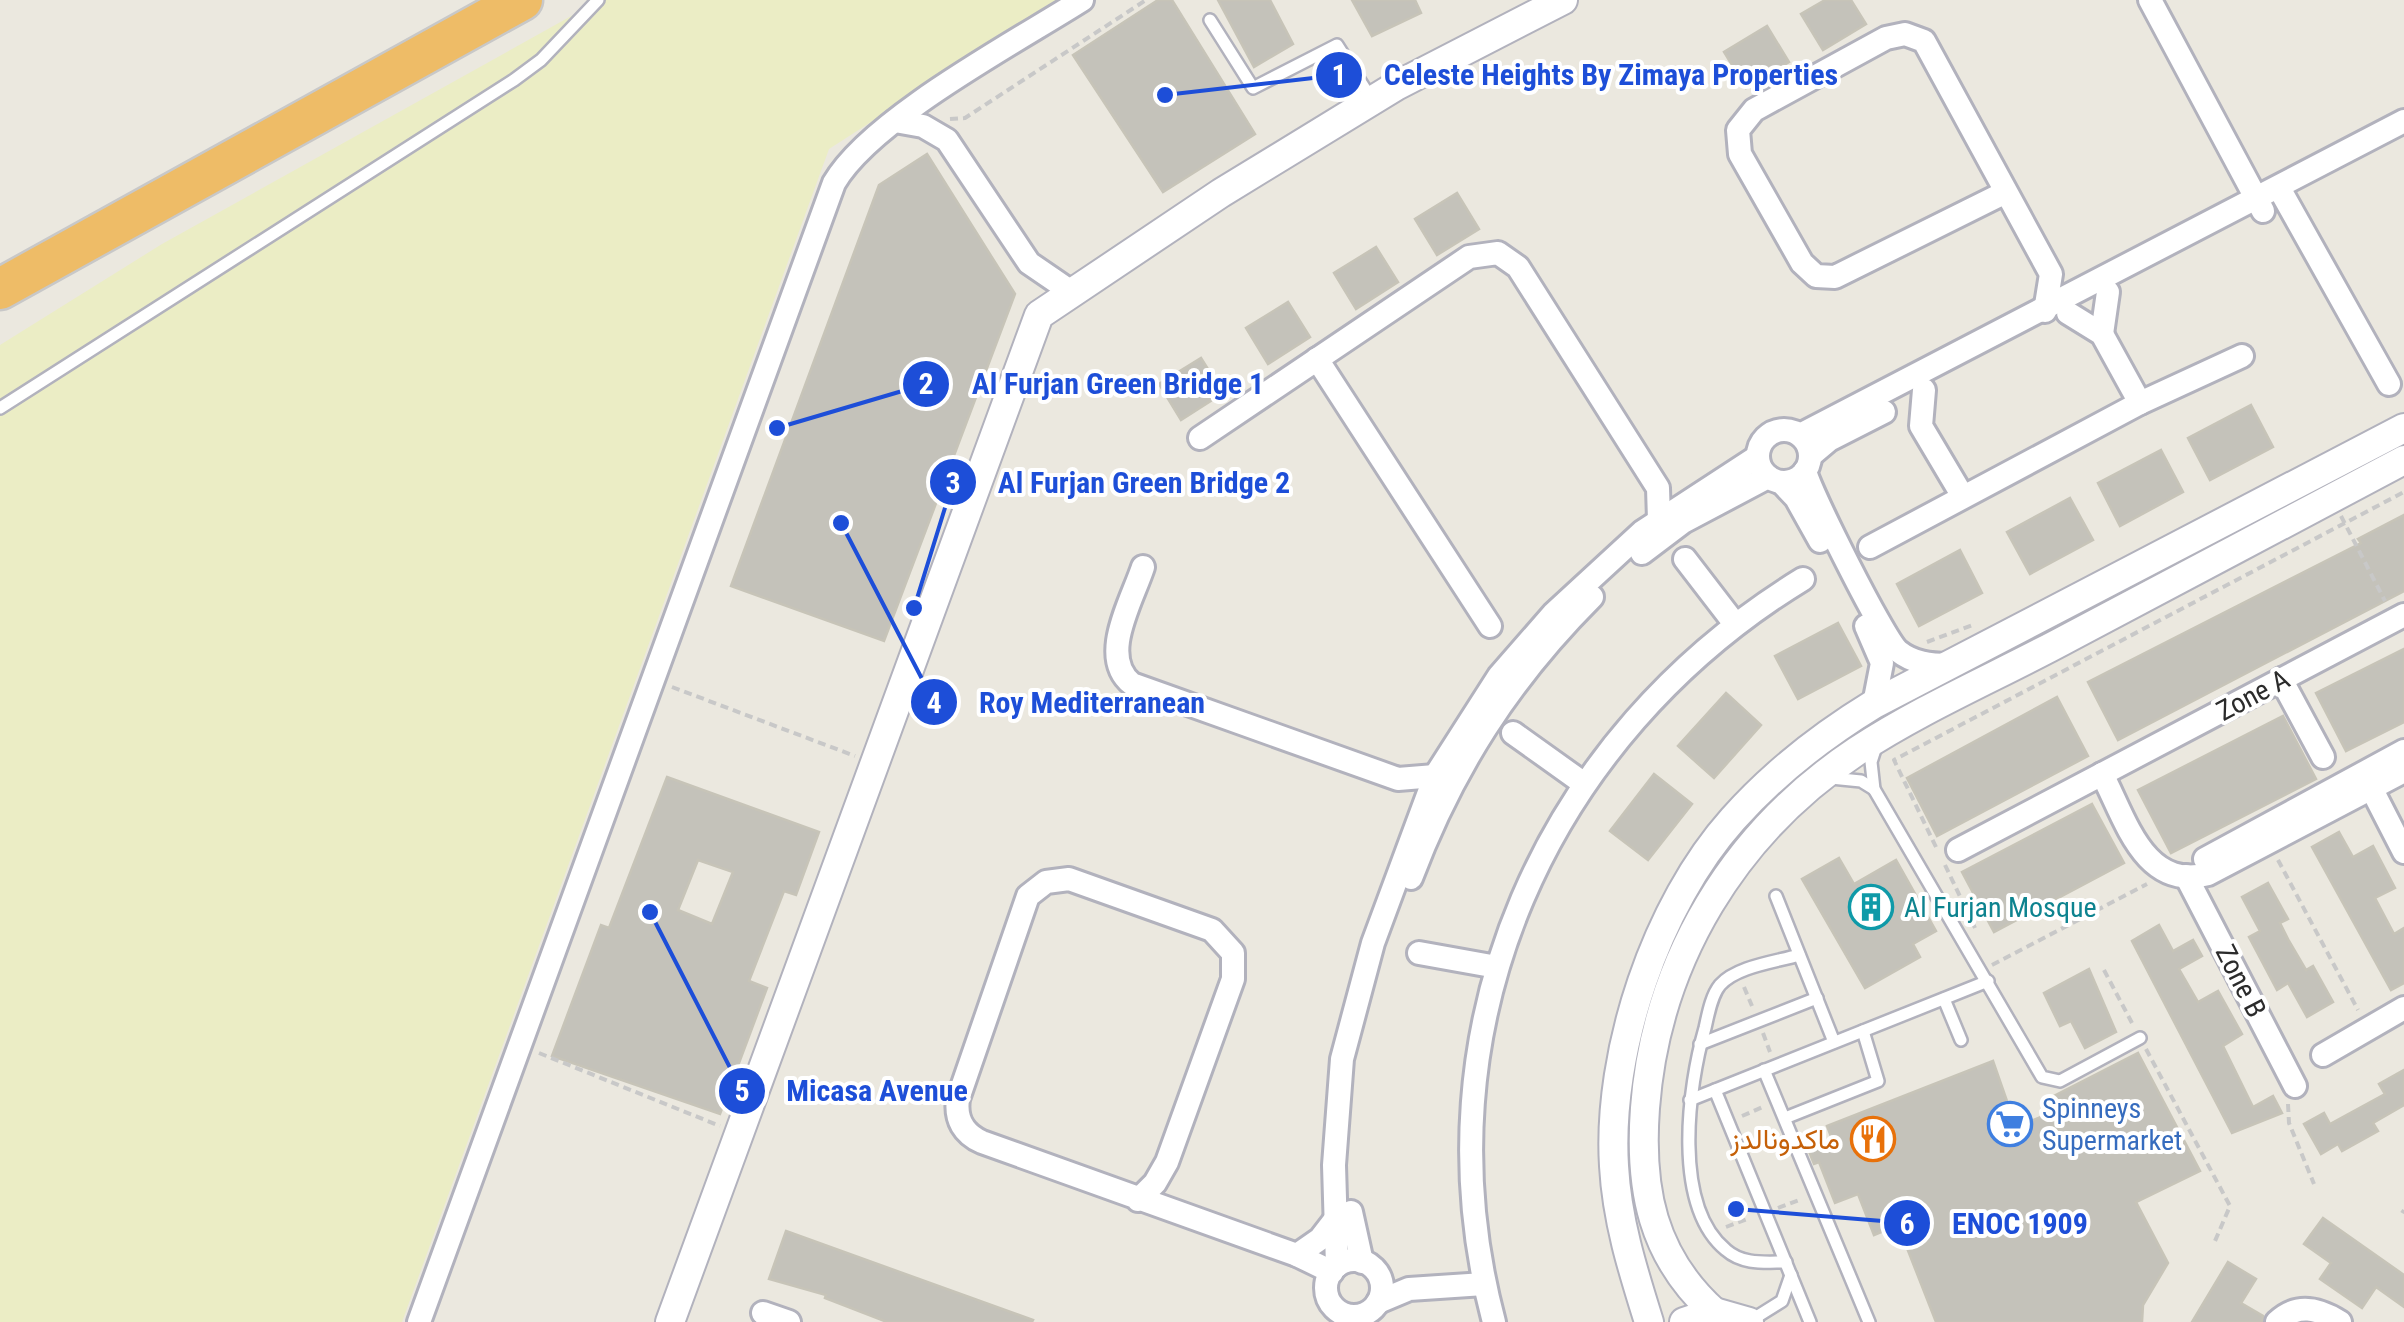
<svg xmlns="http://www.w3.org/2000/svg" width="2404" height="1322" viewBox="0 0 2404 1322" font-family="'Roboto Condensed',Vazirmatn,sans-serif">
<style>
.sand{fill:#ebedc5}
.building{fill:#c4c2ba;stroke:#c7c4b8;stroke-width:2.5;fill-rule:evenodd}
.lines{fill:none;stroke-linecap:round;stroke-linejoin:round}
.service-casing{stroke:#b2b2bd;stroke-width:16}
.minor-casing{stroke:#b2b2bd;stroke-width:28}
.tertiary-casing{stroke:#b2b2bd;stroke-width:32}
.motorway-casing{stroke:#c8c8c8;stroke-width:45}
.path{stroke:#c8c8c8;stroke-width:4;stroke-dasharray:8 5;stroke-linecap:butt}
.service{stroke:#fff;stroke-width:11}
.minor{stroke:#fff;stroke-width:22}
.tertiary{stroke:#fff;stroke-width:28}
.motorway{stroke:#eebc67;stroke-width:40}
.labels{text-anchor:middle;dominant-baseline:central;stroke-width:8;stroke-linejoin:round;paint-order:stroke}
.street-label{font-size:28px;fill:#2b2b2b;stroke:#fff}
.culture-label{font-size:28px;fill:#0d838f;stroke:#fff;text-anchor:start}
.shop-label{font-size:28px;fill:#366cbe;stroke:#fff;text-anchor:start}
.food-label{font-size:28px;fill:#c56008;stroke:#fff;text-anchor:end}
.leader{fill:none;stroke:#1d4ed8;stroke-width:4}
.callout-dot{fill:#1d4ed8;stroke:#fff;stroke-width:4}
.mark-label{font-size:30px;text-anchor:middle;font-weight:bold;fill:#fff}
.callout-label{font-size:30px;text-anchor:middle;font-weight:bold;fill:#1d4ed8;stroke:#fff;stroke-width:8;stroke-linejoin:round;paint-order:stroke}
</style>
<rect width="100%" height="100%" fill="#ebe8df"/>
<!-- sand -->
<polygon class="sand" points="600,0 1061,0 829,149 402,1322 0,1322 0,345 162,244"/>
<!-- building -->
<g class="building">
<polygon points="1158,0 1172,0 1255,134 1163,192 1073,55"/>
<polygon points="1218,0 1270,0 1293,44 1254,67"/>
<polygon points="1352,0 1415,0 1421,13 1372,36"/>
<polygon points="1825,0 1851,0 1866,24 1823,50 1801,14"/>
<polygon points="1767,26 1789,62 1746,88 1724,52"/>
<polygon points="927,154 1015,294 884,641 731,586 879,185"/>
<polygon points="1457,193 1479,229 1437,255 1415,219"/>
<polygon points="1376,247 1398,282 1356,309 1334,273"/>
<polygon points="1288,302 1310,337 1268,364 1246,328"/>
<polygon points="1201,358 1223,393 1181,420 1159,384"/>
<polygon points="2251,405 2273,447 2210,480 2188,438"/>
<polygon points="2161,450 2183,492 2120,526 2098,483"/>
<polygon points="2070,498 2093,540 2030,574 2007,532"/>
<polygon points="2404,515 2404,591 2118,740 2088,682 2361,543 2358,539"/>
<polygon points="1960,550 1982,593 1919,626 1897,584"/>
<polygon points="1838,623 1861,666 1798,699 1775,656"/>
<polygon points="2404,649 2404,722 2346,751 2316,693"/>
<polygon points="1726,693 1761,725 1714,778 1678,746"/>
<polygon points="2057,697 2088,756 1937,836 1907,778"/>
<polygon points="2283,716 2316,779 2171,853 2138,790"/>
<polygon points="1654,774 1692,804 1648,860 1610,831"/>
<path d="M667,777L819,832L796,895L784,891L749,981L767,988L720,1114L552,1056L601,925L609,928ZM698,860L733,872L712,924L678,910Z"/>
<polygon points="2092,804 2124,863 1994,932 1962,872"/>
<polygon points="2339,832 2353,857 2373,846 2395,888 2375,898 2394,934 2404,928 2404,983 2391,990 2312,847"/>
<polygon points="1839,858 1854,884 1896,860 1936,931 1913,944 1920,957 1865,988 1802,879"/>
<polygon points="2268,883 2288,919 2280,923 2289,941 2306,970 2313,966 2333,1002 2307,1017 2288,983 2277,990 2249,937 2260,931 2242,897"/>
<polygon points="2159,925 2173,951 2193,940 2202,956 2179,969 2198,1002 2218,991 2242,1034 2223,1046 2253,1107 2273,1096 2282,1113 2232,1133 2132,941"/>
<polygon points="2089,969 2116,1032 2085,1048 2071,1021 2060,1026 2044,993"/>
<polygon points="2138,1053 2200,1171 2136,1202 2168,1263 2143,1305 2142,1322 1936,1322 1898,1225 1874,1235 1858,1194 1835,1203 1819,1162 1814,1164 1808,1149 1832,1139 1827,1126 1993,1061 2016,1127 2053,1112 2046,1100"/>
<polygon points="2404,1070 2404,1105 2373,1123 2378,1131 2342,1151 2338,1144 2321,1154 2304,1124 2324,1113 2330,1124 2385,1094 2379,1084"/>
<polygon points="2323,1218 2404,1275 2404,1307 2376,1287 2362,1308 2320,1279 2331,1263 2304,1244"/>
<polygon points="786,1231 1033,1320 1032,1322 887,1322 825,1298 826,1295 769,1279"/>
<polygon points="2228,1262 2256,1279 2241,1303 2263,1316 2262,1322 2192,1322"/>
</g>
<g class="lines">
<defs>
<g id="service">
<polyline points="1210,20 1253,88 1337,45 1372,100"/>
<polyline points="0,408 514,80 541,60 598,0"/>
<polyline points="1877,743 1871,762 1874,789 2042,1077 2060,1081 2140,1038"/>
<polyline points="1831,778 1861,781 1874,789"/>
<polyline points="1776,896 1834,1042"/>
<polyline points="1944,999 1961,1040"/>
<polyline points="1700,1044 1817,998"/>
<polyline points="1764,1070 1869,1322"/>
<polyline points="1715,1090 1810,1322"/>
<polyline points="1690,1100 1988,981"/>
<polyline points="1785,1118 1878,1081 1863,1031"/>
<path d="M1786,1262C1765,1262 1743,1265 1726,1250C1672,1206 1688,1087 1705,1028C1708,1015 1711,996 1720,985C1737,966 1776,962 1799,955"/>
<polyline points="1750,1321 1782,1301 1791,1275"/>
</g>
<g id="minor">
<polyline points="2150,0 2263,211"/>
<polyline points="895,121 923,126 947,140 1029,263 1070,291"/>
<polyline points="2279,188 2389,384"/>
<polyline points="2006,192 1835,277 1816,276 1802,263 1740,154 1738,130 1754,110 1886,38 1905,34 1924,41 2051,274 2045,311"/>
<polyline points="2068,313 2102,334 2140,403"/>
<polyline points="2102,334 2108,292"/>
<polyline points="1317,359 1490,626"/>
<polyline points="1924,390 1921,426 1962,495"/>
<circle cx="1784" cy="456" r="26"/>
<polyline points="1800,435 2404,121"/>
<polyline points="1200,438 1469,257 1498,253 1518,267 1658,488 1659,520"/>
<polyline points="1810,456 1829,440 1884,412"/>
<path d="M1805,471C1811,493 1883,638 1898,651C1913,663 1930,665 1949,665"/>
<polyline points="1781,482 1796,498 1820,541"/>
<polyline points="1870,547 2140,403 2242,356"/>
<polyline points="1642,553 1683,522 1768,477"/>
<polyline points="1685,559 1735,624"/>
<path d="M1143,567C1132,601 1098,657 1132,684L1398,779L1435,776"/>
<polyline points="1866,626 1882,663 1874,704"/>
<polyline points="2281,679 2323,757"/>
<polyline points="1513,733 1583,783"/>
<path d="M2102,774C2126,820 2144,891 2208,874L2404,771"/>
<polyline points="2365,776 2404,852"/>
<polyline points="1958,850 2404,615"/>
<polyline points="2205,859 2404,751"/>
<polyline points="2186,876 2295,1086"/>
<path d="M1411,878C1452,769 1509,680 1592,597"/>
<polyline points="1419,953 1497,967"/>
<polyline points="2323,1055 2404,1008"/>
<path d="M1138,1200L1155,1183L1167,1162L1233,979V953L1212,930L1069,879L1046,882L1028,896L958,1099C955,1120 964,1134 982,1142L1297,1255L1332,1272"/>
<polyline points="1351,1212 1362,1262"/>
<polyline points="1297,1255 1320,1239 1337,1217"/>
<circle cx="1354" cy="1288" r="28"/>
<polyline points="1337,1266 1334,1165 1342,1059 1373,943 1435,776 1499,676 1554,613 1642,532 1757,457"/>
<polyline points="1378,1302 1409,1289 1484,1284"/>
<polyline points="763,1313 789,1322"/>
<path d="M419,1322L834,183C871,119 1016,42 1082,0"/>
<path d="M1494,1322C1415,1027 1546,736 1803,579"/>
<path d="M2277,1322C2297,1303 2318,1308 2340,1322"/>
</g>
<g id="tertiary">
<path d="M1714,1312C1652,1256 1639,1189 1645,1108C1656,960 1735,832 1857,751C1924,707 2000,675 2070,637C2182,578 2292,519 2404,460"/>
<polyline points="670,1322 1039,315 1221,193 1396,86 1563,0"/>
<path d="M1649,1322C1633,1271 1617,1221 1614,1166C1607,1052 1656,905 1733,819C1774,773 1820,737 1874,704L2404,428"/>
<polyline points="1684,1322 1714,1312 1749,1322"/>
</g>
<polyline id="motorway" points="0,289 522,0"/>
</defs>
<!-- service casing -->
<use href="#service" class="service-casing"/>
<!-- minor casing -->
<use href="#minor" class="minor-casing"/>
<!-- tertiary casing -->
<use href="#tertiary" class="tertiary-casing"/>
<!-- motorway casing -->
<use href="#motorway" class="motorway-casing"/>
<!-- path -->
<g class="path">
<polyline points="950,119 965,118 1146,0"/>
<polyline points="2341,516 2385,601"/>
<polyline points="1927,642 1973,625"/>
<polyline points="672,687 855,756"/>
<polyline points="1936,847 1894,760 2404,492"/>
<polyline points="2278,860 2358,1010"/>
<polyline points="1945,865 1975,928"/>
<polyline points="1992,965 2147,884"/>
<polyline points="2104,970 2132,1023"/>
<polyline points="1744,987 1752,1006"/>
<polyline points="1763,1033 1770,1052"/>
<polyline points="2146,1049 2230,1206 2215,1241"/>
<polyline points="539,1053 720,1126"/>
<polyline points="2288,1104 2289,1123 2314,1184"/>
<polyline points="1742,1116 1765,1106"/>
<polyline points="1778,1208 1802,1199"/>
<polyline points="2402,1213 2404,1210"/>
<polyline points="1726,1227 1750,1218"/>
</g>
<!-- service -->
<use href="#service" class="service"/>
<!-- minor -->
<use href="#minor" class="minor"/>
<!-- tertiary -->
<use href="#tertiary" class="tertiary"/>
<!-- motorway -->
<use href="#motorway" class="motorway"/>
</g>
<!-- icons -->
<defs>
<symbol id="building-ring" viewBox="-11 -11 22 22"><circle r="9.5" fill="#fff" stroke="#0f9aa8" stroke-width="1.5"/><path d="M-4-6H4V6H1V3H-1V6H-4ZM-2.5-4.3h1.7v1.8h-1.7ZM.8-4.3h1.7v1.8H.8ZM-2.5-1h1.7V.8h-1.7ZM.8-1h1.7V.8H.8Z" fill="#0f9aa8"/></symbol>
<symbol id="supermarket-ring" viewBox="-11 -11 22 22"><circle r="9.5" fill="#fff" stroke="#3f7fe0" stroke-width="1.5"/><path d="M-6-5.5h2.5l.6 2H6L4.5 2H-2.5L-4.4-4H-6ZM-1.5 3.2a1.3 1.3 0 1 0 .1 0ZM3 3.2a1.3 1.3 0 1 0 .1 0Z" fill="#3f7fe0"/></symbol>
<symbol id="restaurant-ring" viewBox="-11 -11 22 22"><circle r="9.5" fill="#fff" stroke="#e8710a" stroke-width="1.5"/><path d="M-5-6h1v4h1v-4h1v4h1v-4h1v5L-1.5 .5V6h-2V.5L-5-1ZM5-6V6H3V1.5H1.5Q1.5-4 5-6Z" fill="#e8710a"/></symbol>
</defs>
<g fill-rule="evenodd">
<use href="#building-ring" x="1846" y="882" width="50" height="50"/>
<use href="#supermarket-ring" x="1985" y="1099" width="50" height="50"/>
<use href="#restaurant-ring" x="1848" y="1114" width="50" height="50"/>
</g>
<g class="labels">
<!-- street labels -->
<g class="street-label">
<text transform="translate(2253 695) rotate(-28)">Zone A</text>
<text transform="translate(2241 981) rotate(63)">Zone B</text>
</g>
<!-- culture labels -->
<g class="culture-label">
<text x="1904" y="907">Al Furjan Mosque</text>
</g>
<!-- shop labels -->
<g class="shop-label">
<text x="2042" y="1108">Spinneys<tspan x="2042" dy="32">Supermarket</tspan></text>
</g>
<!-- food labels -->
<g class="food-label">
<text x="1840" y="1139">ماكدونالدز</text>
</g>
</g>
<!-- callouts -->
<path class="leader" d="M1165 95L1339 75M777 428L926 384M914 608L953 482M841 523L934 702M650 912L742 1091M1736 1209L1907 1223"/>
<g class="callout-dot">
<circle cx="1165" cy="95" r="10"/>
<circle cx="777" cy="428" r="10"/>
<circle cx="914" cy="608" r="10"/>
<circle cx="841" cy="523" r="10"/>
<circle cx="650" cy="912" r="10"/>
<circle cx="1736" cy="1209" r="10"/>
<circle cx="1339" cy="75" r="25"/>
<circle cx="926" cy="384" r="25"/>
<circle cx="953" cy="482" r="25"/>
<circle cx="934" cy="702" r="25"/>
<circle cx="742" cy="1091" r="25"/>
<circle cx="1907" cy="1223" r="25"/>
</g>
<g class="mark-label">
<text x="1339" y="85">1</text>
<text x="926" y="394">2</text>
<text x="953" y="493">3</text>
<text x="934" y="713">4</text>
<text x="742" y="1101">5</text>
<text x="1907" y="1234">6</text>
</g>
<g class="callout-label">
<text x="1611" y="85">Celeste Heights By Zimaya Properties</text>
<text x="1118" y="394">Al Furjan Green Bridge 1</text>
<text x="1144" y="493">Al Furjan Green Bridge 2</text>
<text x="1092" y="713">Roy Mediterranean</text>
<text x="877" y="1101">Micasa Avenue</text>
<text x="2020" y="1234">ENOC 1909</text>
</g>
</svg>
